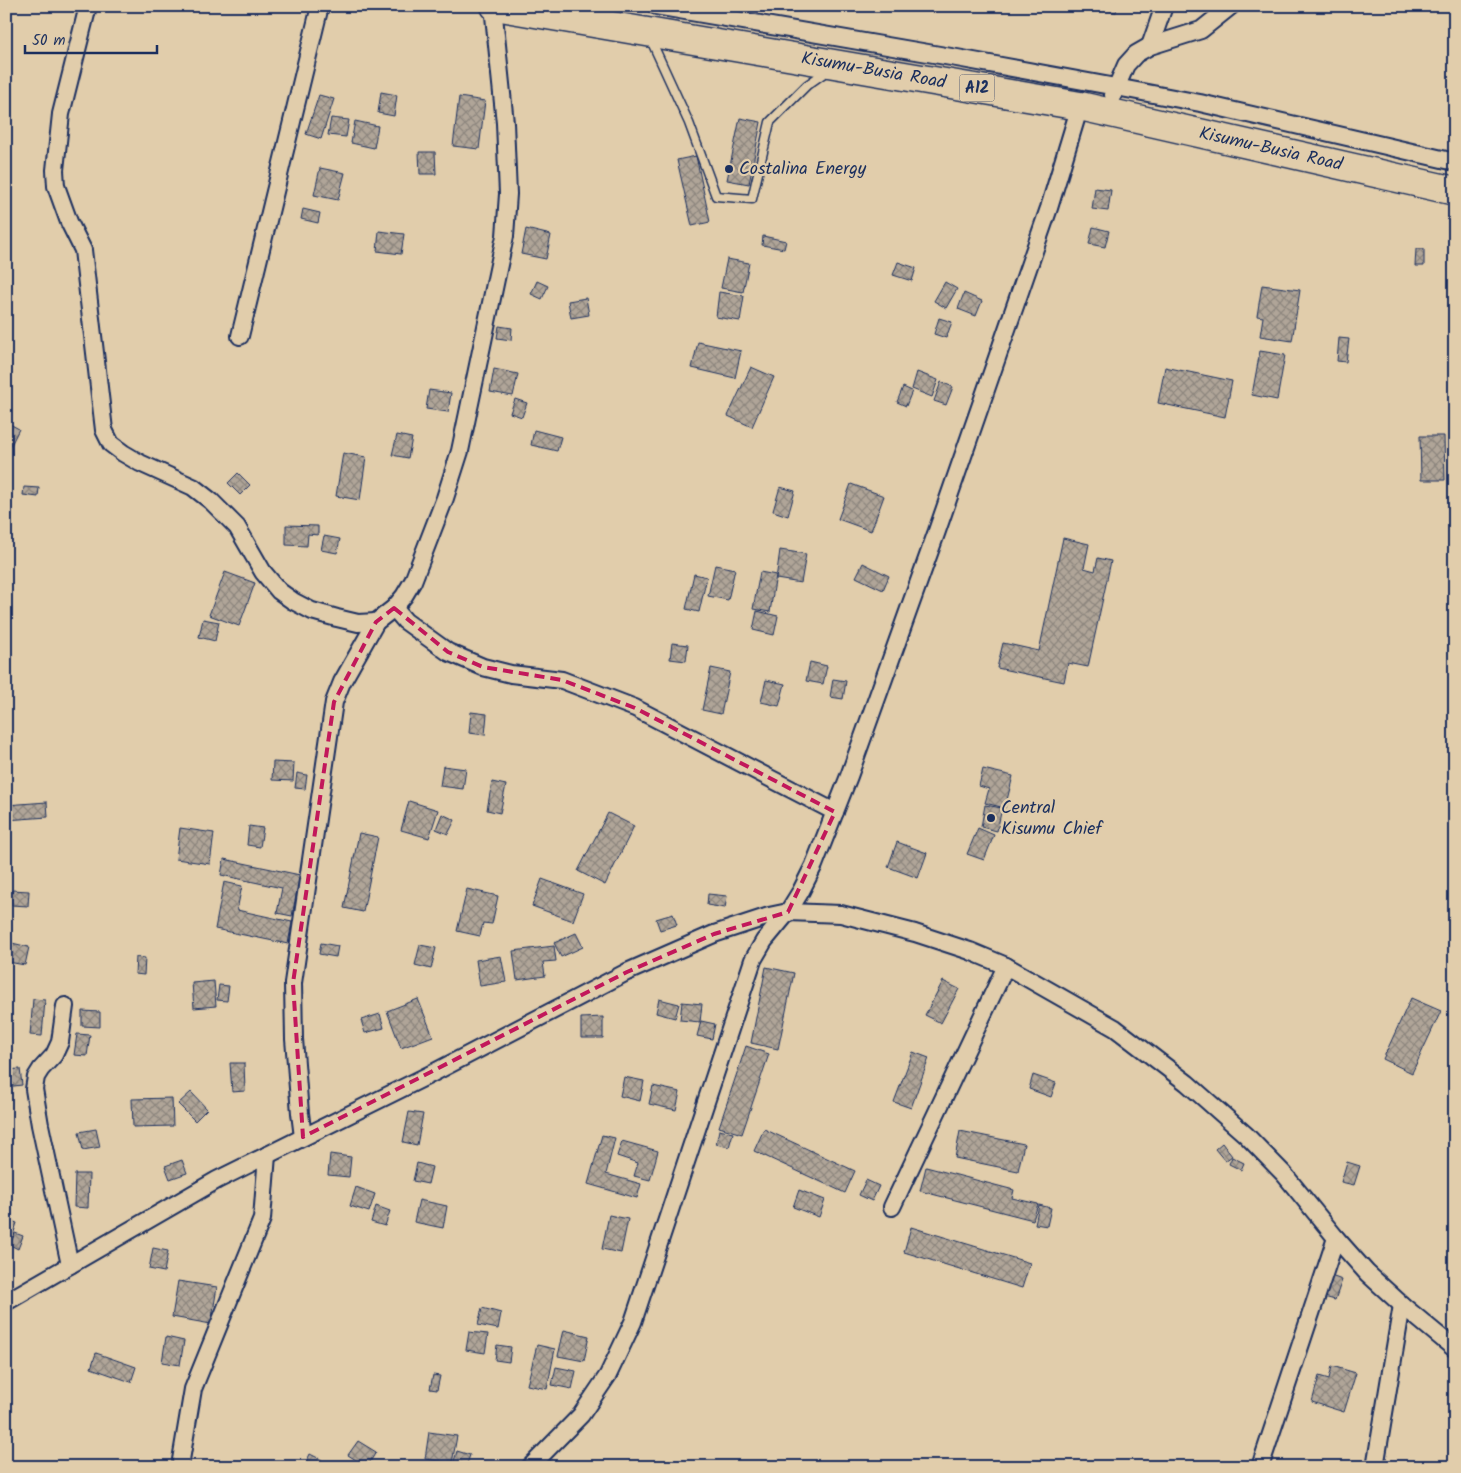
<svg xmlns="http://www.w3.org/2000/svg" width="1461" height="1473" viewBox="0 0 1461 1473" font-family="Kalam,sans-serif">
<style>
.building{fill:url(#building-cross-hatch);stroke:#1b2f5e}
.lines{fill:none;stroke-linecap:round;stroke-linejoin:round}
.lane-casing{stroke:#1b2f5e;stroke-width:11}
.street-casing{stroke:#1b2f5e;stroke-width:20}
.highway-casing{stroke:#1b2f5e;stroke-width:31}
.lane{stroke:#e1cdab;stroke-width:8}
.street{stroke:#e1cdab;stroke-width:16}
.highway{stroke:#e1cdab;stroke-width:28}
.marked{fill:none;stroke:#c2185b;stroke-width:4;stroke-dasharray:10 6;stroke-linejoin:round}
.poi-dot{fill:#1b2f5e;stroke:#e1cdab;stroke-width:2}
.labels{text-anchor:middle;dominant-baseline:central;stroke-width:4.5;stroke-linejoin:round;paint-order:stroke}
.shield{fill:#e1cdab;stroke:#565e75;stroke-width:1}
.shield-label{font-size:16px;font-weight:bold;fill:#1b2f5e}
.street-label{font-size:18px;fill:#1b2f5e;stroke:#e1cdab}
.poi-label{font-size:18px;fill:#1b2f5e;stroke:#e1cdab;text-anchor:start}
</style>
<defs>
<pattern id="building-cross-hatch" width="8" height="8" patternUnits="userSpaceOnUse" patternTransform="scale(1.25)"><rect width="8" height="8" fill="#b0a598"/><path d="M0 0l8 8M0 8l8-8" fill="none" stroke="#8e877f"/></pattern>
</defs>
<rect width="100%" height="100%" fill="#e1cdab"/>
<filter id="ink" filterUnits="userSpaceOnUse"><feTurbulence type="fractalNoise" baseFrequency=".02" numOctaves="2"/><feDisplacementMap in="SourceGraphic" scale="10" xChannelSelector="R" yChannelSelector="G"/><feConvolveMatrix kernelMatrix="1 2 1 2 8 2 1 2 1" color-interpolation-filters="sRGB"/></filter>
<g filter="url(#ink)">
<!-- building -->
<g class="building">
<polygon points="1090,6 1118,6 1116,12"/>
<polygon points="381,92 397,95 394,116 378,113"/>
<polygon points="319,95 334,99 321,139 306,134"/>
<polygon points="459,97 485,101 479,149 453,146"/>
<polygon points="331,118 349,120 346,137 328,135"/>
<polygon points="740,118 761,122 749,184 727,180"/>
<polygon points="355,121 378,126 374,148 351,143"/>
<polygon points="419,152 435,152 436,174 420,174"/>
<polygon points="696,156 710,222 692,226 677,160"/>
<polygon points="320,168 345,173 338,200 314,195"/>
<polygon points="1095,188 1111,190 1108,211 1092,209"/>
<polygon points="303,209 320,213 318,223 301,219"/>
<polygon points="1093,227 1109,231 1105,247 1089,244"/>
<polygon points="526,229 551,235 546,259 521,254"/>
<polygon points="379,231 404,234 401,254 377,251"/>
<polygon points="763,236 786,241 784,249 762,245"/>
<polygon points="1416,249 1424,249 1424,266 1415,266"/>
<polygon points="727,259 749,263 743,292 721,288"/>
<polygon points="898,262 916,268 912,281 893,275"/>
<polygon points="537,281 548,286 542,299 531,294"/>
<polygon points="945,282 957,289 946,308 934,301"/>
<polygon points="1262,285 1300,290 1292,341 1260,336 1263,317 1257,316"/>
<polygon points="719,292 744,296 740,321 716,317"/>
<polygon points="964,293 982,301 976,316 958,309"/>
<polygon points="586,298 589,315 571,318 568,301"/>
<polygon points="939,318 952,322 946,338 934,334"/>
<polygon points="499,326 512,328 511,340 497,338"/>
<polygon points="1339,338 1349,339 1346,362 1337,361"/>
<polygon points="698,342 741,351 735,378 692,368"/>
<polygon points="1260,351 1285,355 1277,400 1252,395"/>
<polygon points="751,367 774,377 752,427 728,416"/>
<polygon points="1165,367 1232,381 1225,417 1158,403"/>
<polygon points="494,369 518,374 513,396 490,392"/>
<polygon points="917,372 938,380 932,397 912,389"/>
<polygon points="941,382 953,387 946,405 934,401"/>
<polygon points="903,387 912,391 906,406 897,402"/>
<polygon points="429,390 451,393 448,412 426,409"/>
<polygon points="515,399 527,403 522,417 510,413"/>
<polygon points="6,422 19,429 6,455"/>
<polygon points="534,430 561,437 557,451 531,445"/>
<polygon points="397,435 412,438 408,458 392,455"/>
<polygon points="1420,436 1444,436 1445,480 1421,480"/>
<polygon points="343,453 366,457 360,500 336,496"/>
<polygon points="238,473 250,485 240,495 228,483"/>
<polygon points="851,484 884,496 871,531 838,519"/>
<polygon points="24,487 39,488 38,497 23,495"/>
<polygon points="780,487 795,491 788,516 773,511"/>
<polygon points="286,525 318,526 318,535 308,534 307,546 286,545"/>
<polygon points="324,536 340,539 337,553 321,550"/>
<polygon points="1063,538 1089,544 1084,568 1095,571 1098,558 1111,561 1088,667 1068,663 1064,682 997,668 1003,643 1039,651"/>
<polygon points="780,550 806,554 801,583 776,579"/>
<polygon points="863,563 889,576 883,590 856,577"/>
<polygon points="715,565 735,569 728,600 708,596"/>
<polygon points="225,572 255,583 239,626 209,615"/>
<polygon points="760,572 776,575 770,612 753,609"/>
<polygon points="694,574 707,577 699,612 686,609"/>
<polygon points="757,611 778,616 774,635 753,630"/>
<polygon points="203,619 219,622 215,641 199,637"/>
<polygon points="672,643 688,645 686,661 670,659"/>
<polygon points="810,662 827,666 823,684 806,681"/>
<polygon points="711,668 730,672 721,714 702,710"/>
<polygon points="833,679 846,681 843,699 830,697"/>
<polygon points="766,680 785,684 779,706 761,702"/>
<polygon points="471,712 487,714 485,735 469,733"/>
<polygon points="273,762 294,763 293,781 272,780"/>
<polygon points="443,766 466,769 463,789 440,786"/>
<polygon points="983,769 1013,776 1005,808 985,803 989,789 979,786"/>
<polygon points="297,773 307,775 305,789 295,788"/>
<polygon points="492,782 506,785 500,813 487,810"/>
<polygon points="409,801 438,810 429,838 401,830"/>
<polygon points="47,802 48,817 6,820 6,805"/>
<polygon points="985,805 1002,808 997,831 981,827"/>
<polygon points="608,813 634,826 605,885 578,871"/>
<polygon points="442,814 455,820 448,834 436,829"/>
<polygon points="249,826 263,828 260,847 247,845"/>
<polygon points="180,828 214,833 210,864 176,859"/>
<polygon points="978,828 994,835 984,860 967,854"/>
<polygon points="359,833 378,837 363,912 344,908"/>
<polygon points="897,842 927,853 918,878 888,867"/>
<polygon points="224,859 300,875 292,916 277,913 282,888 221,875"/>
<polygon points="542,879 583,894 573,921 532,906"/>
<polygon points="224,882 242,886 237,910 292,922 288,944 215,929"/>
<polygon points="467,889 498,896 492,924 483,923 480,936 457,931"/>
<polygon points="12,890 29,891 28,906 11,905"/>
<polygon points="708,894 727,896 725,908 707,905"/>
<polygon points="673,914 677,925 660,930 656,919"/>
<polygon points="576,933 583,947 561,957 554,943"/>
<polygon points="12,943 29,947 25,965 8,962"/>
<polygon points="321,943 338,946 336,957 319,954"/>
<polygon points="420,945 436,948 431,969 415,965"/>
<polygon points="554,946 556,961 543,962 545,976 517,980 513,951"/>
<polygon points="501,956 506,982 480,986 476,960"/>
<polygon points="136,957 145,958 144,975 135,974"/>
<polygon points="766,967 794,973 778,1049 751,1043"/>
<polygon points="214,981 216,1006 194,1008 192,983"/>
<polygon points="943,981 959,989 941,1023 925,1015"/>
<polygon points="219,985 229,986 227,1001 217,1000"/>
<polygon points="1411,998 1441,1011 1412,1073 1383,1059"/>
<polygon points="33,999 45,1000 42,1036 30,1035"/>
<polygon points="418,999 433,1036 401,1048 387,1011"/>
<polygon points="659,999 679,1004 675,1018 656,1013"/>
<polygon points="682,1002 702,1004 700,1022 680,1020"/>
<polygon points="82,1011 100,1012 100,1027 82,1026"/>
<polygon points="380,1014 384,1028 365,1033 361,1020"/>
<polygon points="603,1017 603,1038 581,1038 581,1018"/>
<polygon points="701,1021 715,1024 712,1039 697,1036"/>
<polygon points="77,1034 90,1035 87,1056 74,1055"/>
<polygon points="746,1046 769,1054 742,1134 719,1127"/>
<polygon points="913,1052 929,1058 911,1108 894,1102"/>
<polygon points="230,1063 244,1063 245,1091 232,1092"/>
<polygon points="20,1069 22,1085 6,1087 6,1070"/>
<polygon points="1033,1075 1056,1083 1051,1097 1029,1089"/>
<polygon points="624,1077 644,1081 640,1101 620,1096"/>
<polygon points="653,1086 680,1092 676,1110 649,1104"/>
<polygon points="191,1092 207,1109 195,1121 178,1104"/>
<polygon points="172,1098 173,1126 133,1127 132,1099"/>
<polygon points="409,1112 423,1114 417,1145 403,1142"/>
<polygon points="96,1129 100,1147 83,1150 79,1132"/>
<polygon points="764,1129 855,1171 845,1193 754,1151"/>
<polygon points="719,1130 733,1133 729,1147 716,1144"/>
<polygon points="960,1131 1024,1144 1018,1171 955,1158"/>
<polygon points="602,1135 615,1138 606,1174 641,1184 637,1198 588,1184"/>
<polygon points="622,1141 658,1151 650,1180 634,1176 638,1163 617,1156"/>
<polygon points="1222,1143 1232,1156 1225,1161 1215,1149"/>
<polygon points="330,1154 351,1157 349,1177 328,1175"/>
<polygon points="1232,1157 1244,1163 1241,1170 1229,1164"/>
<polygon points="182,1160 187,1173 170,1179 165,1166"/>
<polygon points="1347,1162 1360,1166 1354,1185 1341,1182"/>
<polygon points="417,1163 432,1167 428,1184 413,1181"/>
<polygon points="926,1167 1014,1190 1012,1198 1038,1204 1033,1220 920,1191"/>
<polygon points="75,1174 89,1174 88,1208 74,1207"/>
<polygon points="866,1180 879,1186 872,1201 859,1195"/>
<polygon points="356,1187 375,1194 369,1212 350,1206"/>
<polygon points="799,1190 825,1200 819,1217 793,1207"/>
<polygon points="419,1200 447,1206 443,1228 414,1222"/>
<polygon points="1039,1205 1051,1208 1047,1226 1035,1224"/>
<polygon points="376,1206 390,1211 385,1226 371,1222"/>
<polygon points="609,1215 628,1219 621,1253 602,1249"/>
<polygon points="6,1219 17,1223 10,1244 6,1243"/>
<polygon points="911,1227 1030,1263 1022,1288 904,1252"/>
<polygon points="15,1233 23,1236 18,1249 10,1245"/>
<polygon points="153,1248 168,1251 164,1272 149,1269"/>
<polygon points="1331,1276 1342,1280 1335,1300 1324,1297"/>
<polygon points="178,1281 217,1287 211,1324 172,1317"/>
<polygon points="482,1308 501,1313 498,1329 478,1325"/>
<polygon points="564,1330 589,1336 584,1361 558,1356"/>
<polygon points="469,1332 488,1334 485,1353 466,1350"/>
<polygon points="166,1337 184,1341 180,1365 162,1362"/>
<polygon points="497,1345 511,1347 509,1362 495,1360"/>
<polygon points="537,1345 555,1349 547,1389 527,1385"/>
<polygon points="96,1353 136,1367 131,1382 91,1368"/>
<polygon points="1332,1366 1356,1373 1344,1412 1312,1402 1319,1376 1329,1379"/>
<polygon points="556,1367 576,1371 572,1389 552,1385"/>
<polygon points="433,1375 440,1376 437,1390 430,1389"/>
<polygon points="429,1432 457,1436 452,1463 425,1459"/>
<polygon points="358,1441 376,1452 367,1467 348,1455"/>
<polygon points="457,1451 470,1455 466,1467 453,1465"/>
<polygon points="310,1454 322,1460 319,1467 304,1467"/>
</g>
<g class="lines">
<defs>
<polyline id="lane" points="650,38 689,123 716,196 752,199 770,122 807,85 827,71"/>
<g id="street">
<polyline points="88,6 61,114 55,170 56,186 69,222 83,250 104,430 111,444 123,453 140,463 193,487 211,501 237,527 263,572 279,591 293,601 312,611 337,618 358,623 376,622"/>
<polyline points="656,6 957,58 1116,87 1200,103 1455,162"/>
<polyline points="1150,46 1164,6"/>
<polyline points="1113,95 1126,65 1136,54 1150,46 1201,30 1231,6"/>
<polyline points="240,336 320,6"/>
<polyline points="394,608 405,621 448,652 483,667 511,674 562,680 635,708 835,812"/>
<polyline points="65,1006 60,1042 54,1055 41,1069 36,1077 34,1089 40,1125 70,1265"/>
<polyline points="303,1137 300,1113 294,1039 293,983 334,702 342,682 376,622 394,608 404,596 413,581 445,498 460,451 505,236 508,194 505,123 493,6"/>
<polyline points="892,1207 1006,966"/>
<polyline points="6,1302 217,1180 431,1074 627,972 714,934 769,916 788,912 841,914 915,933 970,951 1006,966 1115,1028 1187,1083 1246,1135 1284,1174 1336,1238 1367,1273 1402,1305 1455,1349"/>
<polyline points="181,1460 193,1389 262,1219 267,1155"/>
<polyline points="530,1467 581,1415 608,1375 633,1322 753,960 764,941 788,912 801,891 814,865 849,776 937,531 1049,208 1080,106"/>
<polyline points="1260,1467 1336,1238"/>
<polyline points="1375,1467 1402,1305"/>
</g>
<g id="highway">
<path id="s1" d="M495,6L1080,106L1455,191"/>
</g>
</defs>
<!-- lane casing -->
<use href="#lane" class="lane-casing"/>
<!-- street casing -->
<use href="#street" class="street-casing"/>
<!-- highway casing -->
<use href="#highway" class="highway-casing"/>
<!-- lane -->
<use href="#lane" class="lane"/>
<!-- street -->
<use href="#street" class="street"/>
<!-- highway -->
<use href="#highway" class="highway"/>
</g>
</g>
<!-- marked area -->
<path class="marked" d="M394,608L448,652L483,667L562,680L635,708L835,812L788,912L714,934L627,972L303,1137L293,983L334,702L376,622Z"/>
<!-- markers -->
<g class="poi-dot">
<circle cx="729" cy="169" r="5"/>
<circle cx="991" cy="818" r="5"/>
</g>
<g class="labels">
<!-- shield labels -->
<rect class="shield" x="959.5" y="74.5" width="35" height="27" rx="4"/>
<g class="shield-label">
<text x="977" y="88">A12</text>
</g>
<!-- street labels -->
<g class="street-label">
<text stroke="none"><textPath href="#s1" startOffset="384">Kisumu-Busia Road</textPath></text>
<text stroke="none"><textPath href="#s1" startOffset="789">Kisumu-Busia Road</textPath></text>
</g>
<!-- poi labels -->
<g class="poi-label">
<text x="739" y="169">Costalina Energy</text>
<text x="1001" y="808">Central<tspan x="1001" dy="21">Kisumu Chief</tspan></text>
</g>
</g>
<!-- margin -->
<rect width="1461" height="1473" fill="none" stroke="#e1cdab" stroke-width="25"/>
<rect x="12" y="12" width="1436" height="1448" fill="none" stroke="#1b2f5e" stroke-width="2" filter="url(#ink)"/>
<!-- scale -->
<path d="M25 45v8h132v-8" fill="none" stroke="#1b2f5e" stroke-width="2.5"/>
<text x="32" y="45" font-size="15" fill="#1b2f5e" stroke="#e1cdab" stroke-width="4" paint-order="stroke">50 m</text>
</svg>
